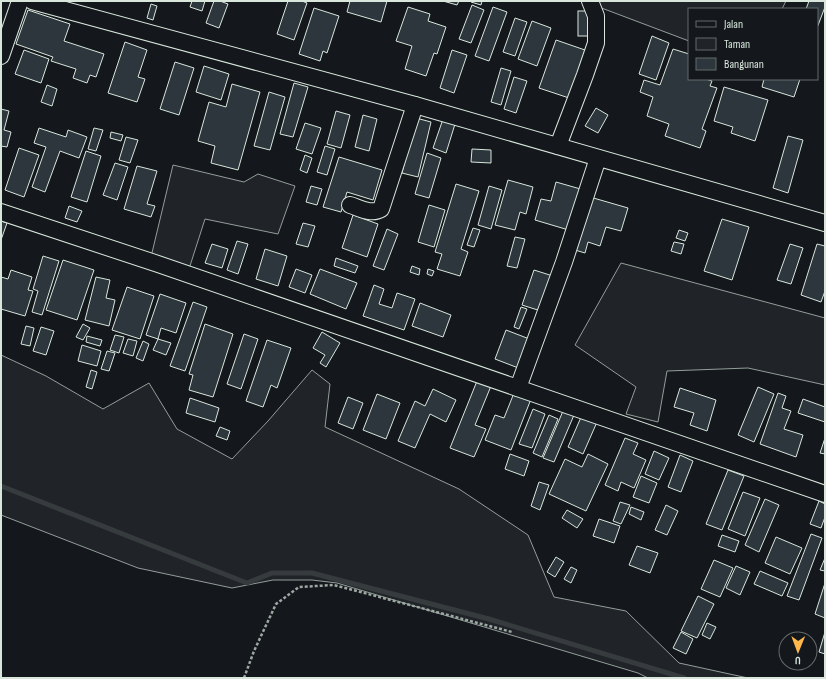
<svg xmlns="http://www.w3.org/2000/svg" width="826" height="679" viewBox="0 0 826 679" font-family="'Sofia Sans Condensed',sans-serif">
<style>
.green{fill:#202428;stroke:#939e99}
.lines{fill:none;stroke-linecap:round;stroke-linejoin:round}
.stream{stroke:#363b3e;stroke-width:5}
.building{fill:#2c363c;stroke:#d8e6dc}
.minor-casing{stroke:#d8e6dc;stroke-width:18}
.path{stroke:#9da8a2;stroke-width:2.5;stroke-dasharray:3 2;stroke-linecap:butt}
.minor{stroke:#14181c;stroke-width:16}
</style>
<rect width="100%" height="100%" fill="#14181c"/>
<!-- green -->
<g class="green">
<polygon points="583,1 786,1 782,9 689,9 689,41"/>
<polygon points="173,165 244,182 258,174 295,186 278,234 205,219 189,269 151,257"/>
<polygon points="621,263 825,318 825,385 748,368 667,371 658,422 626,414 636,387 575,345"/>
<polygon points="1,355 46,376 103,409 149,383 177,429 232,459 268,421 312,370 330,384 325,427 459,489 528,535 554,597 626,611 679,663 748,678 648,678 638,673 337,583 312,580 273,580 232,588 138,568 1,515"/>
</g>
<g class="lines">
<!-- stream -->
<polyline class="stream" points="1,486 247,583 272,573 312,573 489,619 684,678"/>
</g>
<!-- building -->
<g class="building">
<polygon points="192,1 205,1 202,11 190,7"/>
<polygon points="214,1 220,1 228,4 219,28 206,23"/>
<polygon points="288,1 302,1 307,3 294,40 277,34"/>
<polygon points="350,1 387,1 381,22 347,12"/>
<polygon points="443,1 459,1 457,5"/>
<polygon points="471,1 482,1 481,5 471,2"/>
<polygon points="809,1 825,1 825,7 817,28 817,9 806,9"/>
<polygon points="151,4 157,6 153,20 147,18"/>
<polygon points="472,5 484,10 471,43 459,39"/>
<polygon points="408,7 430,14 428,21 446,27 437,54 434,53 426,76 405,69 412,46 396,41"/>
<polygon points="493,7 507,12 489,61 475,56"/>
<polygon points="314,8 339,16 327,53 323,51 320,61 299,54"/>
<polygon points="28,10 70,24 64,41 104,54 96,77 90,75 87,83 73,78 76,69 51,61 53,57 16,44"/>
<rect x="578" y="11" width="10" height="25"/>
<polygon points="515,18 527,22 515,56 503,52"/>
<polygon points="532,21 551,28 537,66 518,59"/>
<polygon points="652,36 669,43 656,80 639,74"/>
<polygon points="556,40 585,50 569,98 539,88"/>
<polygon points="125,42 147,50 138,77 145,79 137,102 108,93"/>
<polygon points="673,49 689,54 689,79 706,79 712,81 710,86 717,88 702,129 706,131 700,148 665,136 669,124 647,116 653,97 640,92 644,80 660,85"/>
<polygon points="24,50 49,59 41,83 15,74"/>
<polygon points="452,50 467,55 454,93 440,88"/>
<polygon points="175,62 194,68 179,115 160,109"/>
<polygon points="204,66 229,74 221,100 196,92"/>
<polygon points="501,68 511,71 501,105 491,102"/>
<polygon points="514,77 527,81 516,113 504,109"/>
<polygon points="764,79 800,79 794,97 762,87"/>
<polygon points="294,83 308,87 293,137 280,134"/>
<polygon points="232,84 260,92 238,170 211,163 215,146 198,141 209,102 226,107"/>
<polygon points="47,85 57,89 52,106 41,102"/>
<polygon points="724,87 768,100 755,141 731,133 733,127 714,121"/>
<polygon points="269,92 285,97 270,150 254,146"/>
<polygon points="596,108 608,115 598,133 585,126"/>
<polygon points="1,109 9,111 4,130 11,132 7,147 1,146"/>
<polygon points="336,111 350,115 341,148 327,144"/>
<polygon points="363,115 377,119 369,151 355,147"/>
<polygon points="416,118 431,122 418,177 402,173"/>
<polygon points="443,119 455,124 446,153 433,148"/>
<polygon points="305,123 321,128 312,154 296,149"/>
<polygon points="39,128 66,137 68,130 87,137 79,158 60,151 45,192 32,187 46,147 34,143"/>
<polygon points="94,128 103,130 96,151 88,149"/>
<polygon points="111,132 123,135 121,141 110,138"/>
<polygon points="788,136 803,140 788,193 773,188"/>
<polygon points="126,137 138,140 130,163 119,160"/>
<polygon points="325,146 335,149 327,175 317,172"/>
<polygon points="19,148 39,155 24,197 5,190"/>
<polygon points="472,149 491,150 491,163 471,162"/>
<polygon points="86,151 101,156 87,202 71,197"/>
<polygon points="427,153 441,158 429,198 415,194"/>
<polygon points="305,155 312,158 307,173 300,170"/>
<polygon points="339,157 382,170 373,200 347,192 341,212 323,207"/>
<polygon points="115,163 128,167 117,200 103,195"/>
<polygon points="137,166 157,171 147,204 155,206 151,217 124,209"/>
<polygon points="508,180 533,187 526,214 520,212 515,230 495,225"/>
<polygon points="556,182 584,190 572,231 535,220 541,199 551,201"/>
<polygon points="456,184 479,191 461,249 468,252 460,276 437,269 442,254 435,252"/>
<polygon points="311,186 322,189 317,205 306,202"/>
<polygon points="489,186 502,190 491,229 478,225"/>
<polygon points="590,197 628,208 621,231 606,227 600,246 588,242 585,253 575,250"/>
<polygon points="429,205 445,210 434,247 418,242"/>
<polygon points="69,206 82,211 77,222 65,218"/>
<polygon points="353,215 378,224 367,257 342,248"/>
<polygon points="722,219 749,227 732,280 704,271"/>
<polygon points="1,221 7,223 1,240"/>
<polygon points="303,223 315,226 308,247 296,244"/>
<polygon points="473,228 480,230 474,247 467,245"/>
<polygon points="387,229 398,234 384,270 373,266"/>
<polygon points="679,230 688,233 685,241 676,238"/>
<polygon points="515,237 525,239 517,268 507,266"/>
<polygon points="237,241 248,244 238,274 227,270"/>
<polygon points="674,242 684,244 681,254 671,251"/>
<polygon points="212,244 228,249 222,268 205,263"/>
<polygon points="790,244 803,248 791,284 777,280"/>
<polygon points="817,244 825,246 825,291 821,302 801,295"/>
<polygon points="265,249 287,256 278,286 256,279"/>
<polygon points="43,256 59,261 42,315 32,312 38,291 33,289"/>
<polygon points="336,258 358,266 355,273 334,266"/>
<polygon points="63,260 94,270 77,320 46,310"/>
<polygon points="412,266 420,269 419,275 410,272"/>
<polygon points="296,269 312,275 305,293 289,287"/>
<polygon points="320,269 357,283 346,309 310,294"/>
<polygon points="428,269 434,271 432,276 427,274"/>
<polygon points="11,270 32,277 28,290 33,291 25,316 1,309 1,277 8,279"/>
<polygon points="534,270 556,277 544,312 522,305"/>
<polygon points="96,277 110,280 106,298 115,300 109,326 85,320"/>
<polygon points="374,285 384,289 379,304 392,308 397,293 415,299 404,330 363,316"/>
<polygon points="127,287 154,296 140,339 112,330"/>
<polygon points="160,294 186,303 176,333 161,328 158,339 146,335"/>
<polygon points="193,302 207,307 185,371 170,366"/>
<polygon points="420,303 451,315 443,337 412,326"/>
<polygon points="521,307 527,309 519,329 514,327"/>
<polygon points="83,324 90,328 83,340 76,337"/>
<polygon points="205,324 233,334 213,397 189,390 193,375 189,374"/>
<polygon points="26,326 34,328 30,346 21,344"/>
<polygon points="41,327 54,331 46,355 33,351"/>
<polygon points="506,330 532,340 521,369 495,359"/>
<polygon points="322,332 340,343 326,367 320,363 325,355 313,348"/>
<polygon points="244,334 258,339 241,389 227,384"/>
<polygon points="115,335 124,337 119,353 110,350"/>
<polygon points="87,336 102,340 100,346 86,342"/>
<polygon points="128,339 137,341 133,356 123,353"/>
<polygon points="158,339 171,343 166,355 153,350"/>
<polygon points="267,340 291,348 277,388 271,385 263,407 246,401"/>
<polygon points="143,341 149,344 143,361 136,358"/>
<polygon points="82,345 101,351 97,366 78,361"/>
<polygon points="107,351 115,353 109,371 101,369"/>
<polygon points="91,370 97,372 92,389 86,387"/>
<polygon points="477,381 491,386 475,425 486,429 474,457 450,448"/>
<polygon points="758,387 774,394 754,442 738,435"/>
<polygon points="680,388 716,400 707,431 690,425 694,413 674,407"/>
<polygon points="433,389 456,400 446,422 430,414 415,448 398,441 415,401 425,406"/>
<polygon points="514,393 531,399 511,450 485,440 495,415 504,418"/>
<polygon points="778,393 786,396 782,408 791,411 784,429 803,435 796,457 760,444"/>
<polygon points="377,394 400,403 386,439 363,430"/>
<polygon points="348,397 363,403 353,429 338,423"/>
<polygon points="190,398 219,408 215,422 186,413"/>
<polygon points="803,399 825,407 825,422 798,413"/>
<polygon points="533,409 545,414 532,448 519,444"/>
<polygon points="563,411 574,415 554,462 543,458"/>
<polygon points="549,415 558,419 542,457 533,453"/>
<polygon points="582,415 597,422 583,454 568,447"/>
<polygon points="220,427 230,431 227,440 216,436"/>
<polygon points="625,438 638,443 633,454 646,460 634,488 621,482 618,491 605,485"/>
<polygon points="825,438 825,454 820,453"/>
<polygon points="654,451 669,458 659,480 645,474"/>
<polygon points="510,454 529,461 524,476 505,469"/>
<polygon points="588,454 608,464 586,511 549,494 565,459 582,467"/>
<polygon points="680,455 693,461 681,492 668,487"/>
<polygon points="728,470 744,476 722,530 706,524"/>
<polygon points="641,476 657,483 649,503 633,497"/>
<polygon points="539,482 549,485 540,510 531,506"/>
<polygon points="743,492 760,498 745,536 728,529"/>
<polygon points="765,499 779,505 759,552 745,545"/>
<polygon points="819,501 825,504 825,517 821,528 810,524"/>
<polygon points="620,502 630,505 621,524 613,521"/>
<polygon points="666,505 678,511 667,535 655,530"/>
<polygon points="631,507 644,512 641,520 629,514"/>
<polygon points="567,510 583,519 577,528 562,518"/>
<polygon points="599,519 620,526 614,543 593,536"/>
<polygon points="811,534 822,538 799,600 787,596"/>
<polygon points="722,535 739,541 735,552 718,546"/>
<polygon points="776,537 802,548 790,574 765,563"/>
<polygon points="637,546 658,553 650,573 629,565"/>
<polygon points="556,557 564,562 555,577 547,572"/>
<polygon points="825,558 825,571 820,570"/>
<polygon points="714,560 733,568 720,597 701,589"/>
<polygon points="736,566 750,572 740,595 726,588"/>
<polygon points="571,567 577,570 571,583 564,579"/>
<polygon points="760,571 788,583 782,596 754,584"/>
<polygon points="825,583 825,618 815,614"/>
<polygon points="698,596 714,604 697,638 681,631"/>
<polygon points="707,623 716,627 710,639 702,635"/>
<polygon points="681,632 693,639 686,654 673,648"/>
<polygon points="825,632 825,654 819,652"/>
</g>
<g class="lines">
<defs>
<g id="minor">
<polyline points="32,1 415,105 825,223"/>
<polyline points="1,56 20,1"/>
<polyline points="558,146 585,75 596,43 596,16 590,1"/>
<path d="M350,205C360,208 371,215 381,209L415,105"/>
<polyline points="1,212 158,264 825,494"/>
<polyline points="518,388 564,262 598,158"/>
</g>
</defs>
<!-- minor casing -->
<use href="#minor" class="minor-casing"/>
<!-- path -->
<polyline class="path" points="244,678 254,651 276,604 299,587 334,585 512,632"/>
<!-- minor -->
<use href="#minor" class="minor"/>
</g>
<!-- border -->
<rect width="826" height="679" fill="none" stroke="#d8e6dc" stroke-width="4"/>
<!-- legend -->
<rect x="688" y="8" width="130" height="72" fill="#14181c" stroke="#626a69"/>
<rect x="696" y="21" width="20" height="6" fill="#14181c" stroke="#626a69"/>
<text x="724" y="28" font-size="12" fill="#d8e6dc">Jalan</text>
<rect x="696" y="38" width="20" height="12" fill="#202428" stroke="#626a69"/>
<text x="724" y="48" font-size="12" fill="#d8e6dc">Taman</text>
<rect x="696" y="58" width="20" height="12" fill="#2c363c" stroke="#626a69"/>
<text x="724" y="68" font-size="12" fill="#d8e6dc">Bangunan</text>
<!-- north arrow -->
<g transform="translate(798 651) rotate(181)"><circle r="19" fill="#14181c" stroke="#626a69"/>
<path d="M0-3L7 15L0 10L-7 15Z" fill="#ffb74d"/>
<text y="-6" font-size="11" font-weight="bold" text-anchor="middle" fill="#d8e6dc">U</text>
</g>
</svg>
